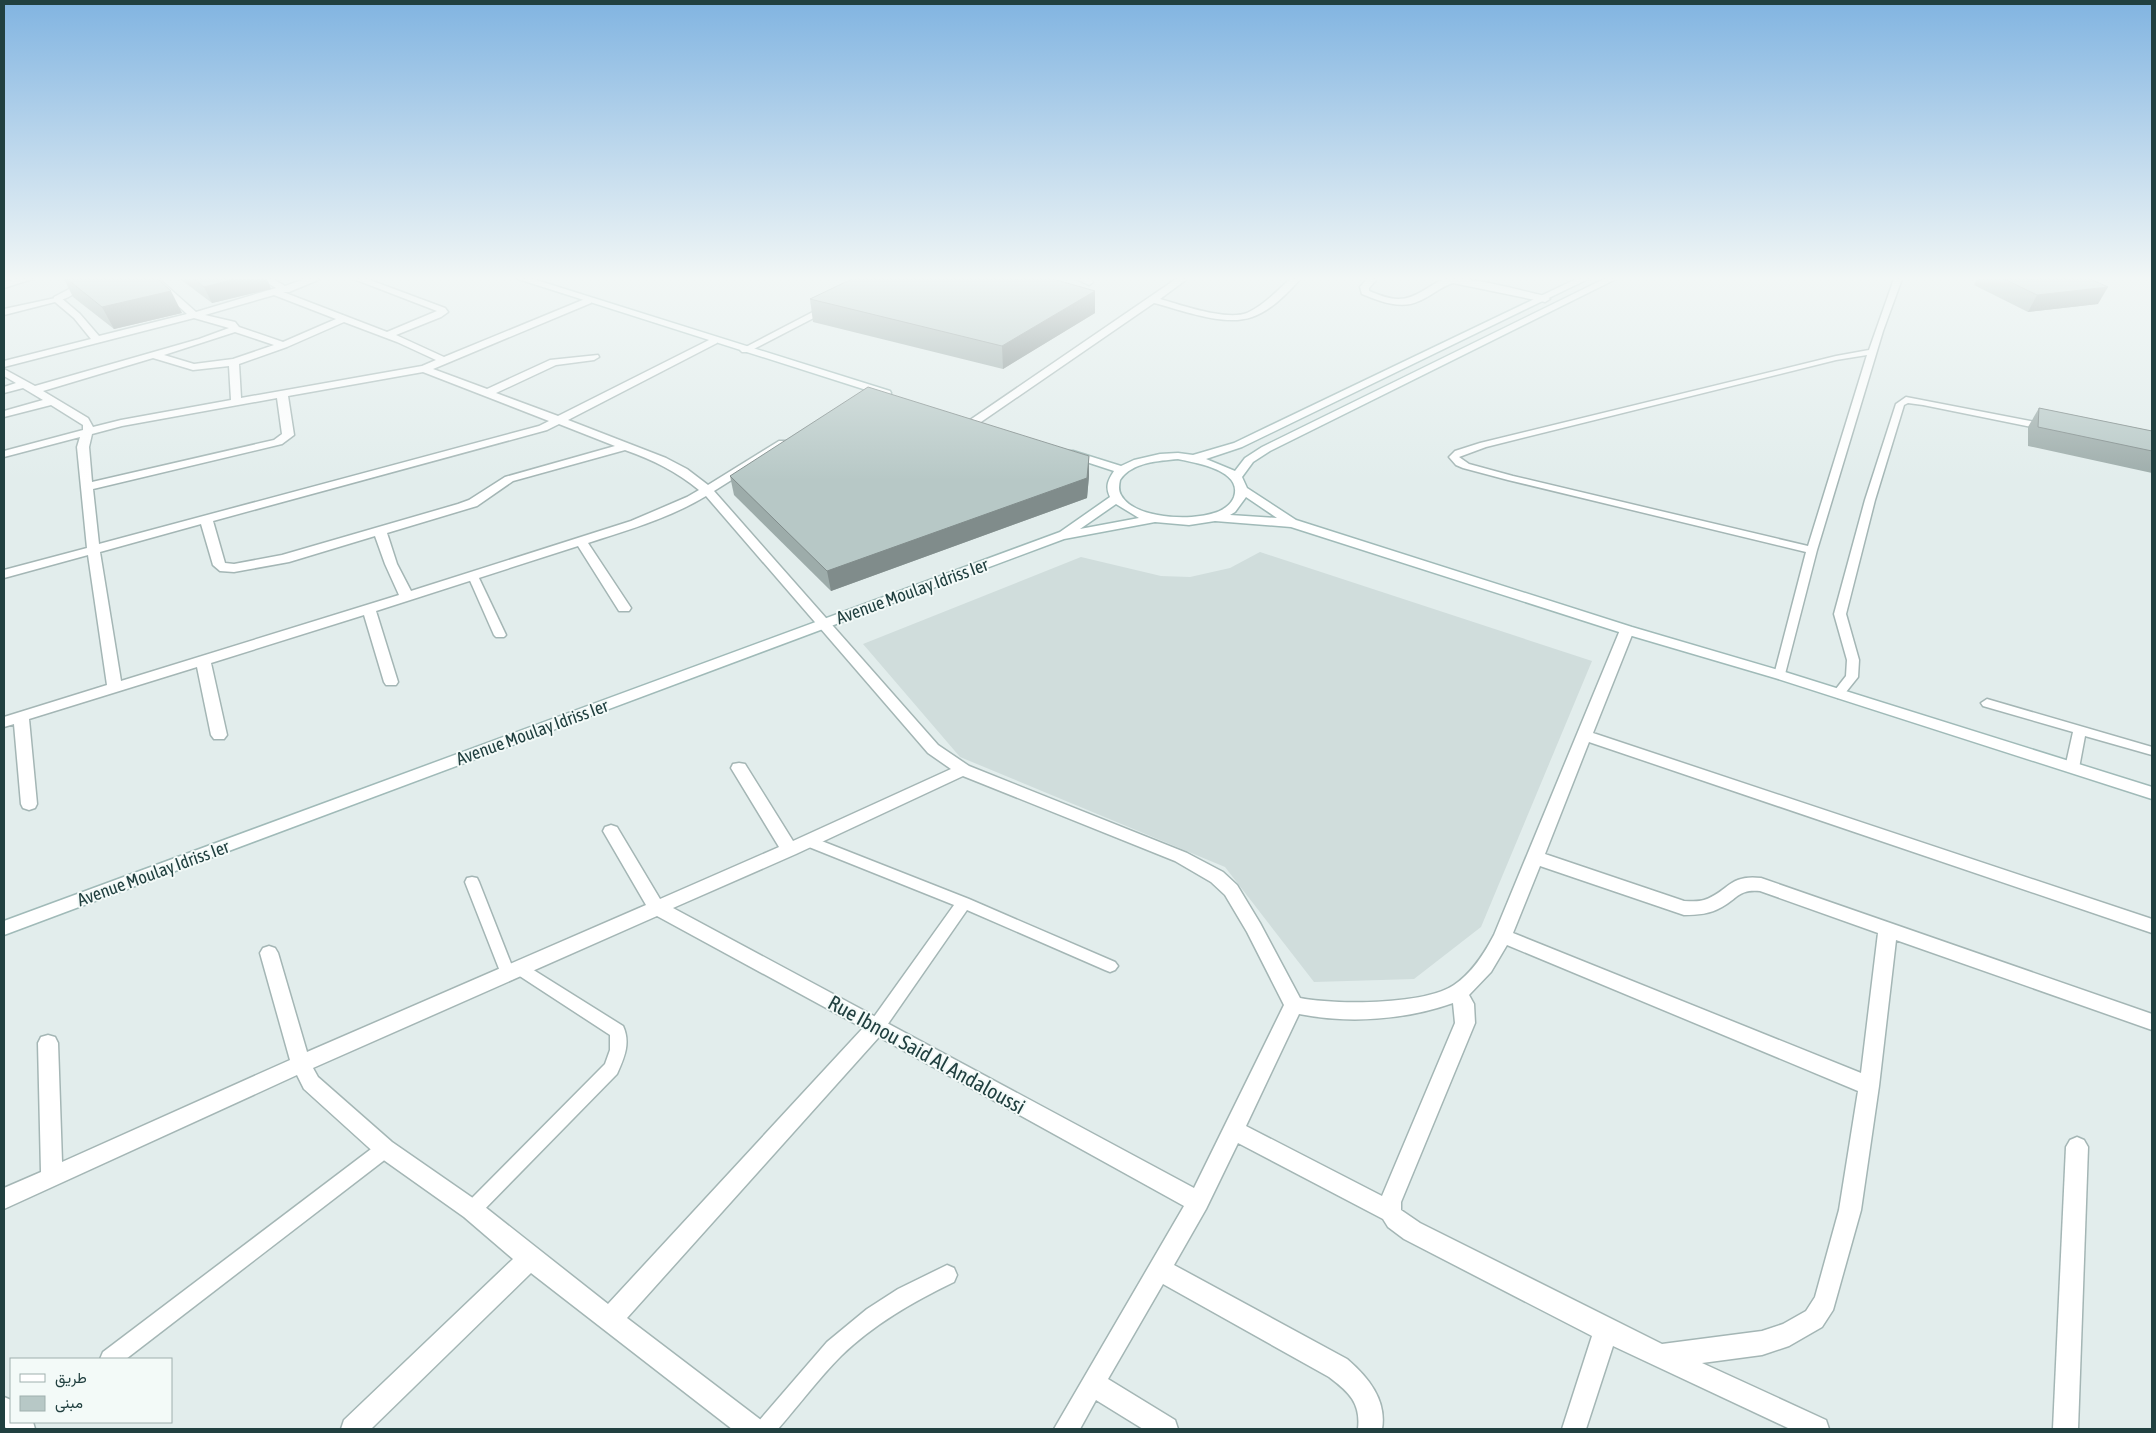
<svg xmlns="http://www.w3.org/2000/svg" width="2156" height="1433" viewBox="0 0 2156 1433" font-family="'Asap Condensed',Vazirmatn,sans-serif">
<style>
.built{fill:#d0dddc}
.lines{fill:none;stroke-linecap:round;stroke-linejoin:round}
.lane-casing{stroke:#a4b6b5;stroke-width:3}
.street-casing{stroke:#a4b6b5;stroke-width:3}
.secondary-casing{stroke:#a0bab8;stroke-width:3}
.lane{fill:#fff;fill-rule:evenodd}
.street{fill:#fff;fill-rule:evenodd}
.secondary{fill:#fff;fill-rule:evenodd}
.wall{fill:#9dacaa}
.shaded-wall{fill:#808c8b}
.building{fill:#b7c8c6;stroke:#808c8b}
.labels{text-anchor:middle;dominant-baseline:central;stroke-width:4;stroke-linejoin:round;paint-order:stroke}
.street-label{font-size:18px;fill:#214040;stroke:#f3faf8}
.near-street-label{font-size:21px;fill:#214040;stroke:#f3faf8}
</style>
<rect width="100%" height="100%" fill="#e2edec"/>
<!-- built -->
<polygon class="built" points="1260,552 1592,661 1481,927 1414,979 1314,982 1225,867 960,757 863,644 1081,557 1161,576 1190,577 1230,568"/>
<g class="lines">
<defs>
<g id="lane">
<path d="M67,279H74L81,287C76,294 63,301 54,301V297L73,287Z"/>
<path d="M1894,279H1902L1883,331L1817,550L1784,678L1780,679L1774,675L1806,552L1508,480L1463,468L1456,465L1449,457L1455,451L1480,443L1836,356L1869,350ZM1867,355L1808,546L1513,476L1469,464L1459,457L1486,447L1836,360Z"/>
<polygon points="1906,397 2046,424 2051,427 2046,430 1923,405 1908,403 1904,405 1875,500 1846,614 1859,660 1858,677 1842,697 1838,698 1832,694 1846,676 1847,660 1834,614 1865,500 1896,404"/>
<polygon points="473,573 478,576 506,635 504,637 496,637 494,635 468,576"/>
<polygon points="1987,699 2152,747 2152,755 2085,736 2079,768 2077,771 2067,771 2065,768 2073,732 1983,706 1981,703"/>
<polygon points="809,836 969,899 1115,962 1118,966 1115,970 1110,972 1105,970 967,910 883,1031 877,1033 871,1031 869,1026 871,1021 954,905 804,845 802,841 804,837"/>
<path d="M472,877L477,878L479,882L512,966L519,962L524,964L623,1026C631,1043 624,1058 617,1074L478,1216L472,1219L466,1216L463,1210L466,1204L605,1064L610,1050V1035L515,973L513,979L508,981L503,979L465,882L467,878Z"/>
<polygon points="385,1141 391,1143 394,1149 391,1155 126,1359 100,1359 103,1352 379,1143"/>
<path d="M947,1265L954,1268L957,1275L954,1282C913,1302 874,1324 841,1356C819,1378 799,1405 778,1429H755L758,1422L827,1342L867,1309L898,1289Z"/>
</g>
<g id="street">
<polygon points="16,279 32,279 4,288 4,282"/>
<path d="M149,279H159L196,312L276,288L262,279H273L285,286L305,279H320L289,292H283L387,332L437,311L354,279H367L445,308L448,312L441,317L396,335L444,357L585,299H591V303L433,369L487,389L550,360L598,355L599,357L594,360L556,365L496,393L558,416L711,339H717V343L568,420L666,458L687,469L708,485L779,441H787L789,443L787,445L714,491L938,745L969,766L1187,853L1223,872L1237,885L1260,923L1300,998C1334,1005 1425,1005 1454,985C1472,973 1484,954 1494,935L1620,630L1627,626L1634,630L1593,733L2152,919V933L1589,742L1545,854L1684,901C1691,901 1698,902 1704,900C1728,892 1729,874 1761,878L2152,1014V1030L1896,940L1879,1086L1861,1210L1833,1310L1822,1327L1789,1346L1762,1355L1702,1363L1826,1420L1829,1429H1790L1613,1346L1586,1429H1562L1592,1336L1404,1239L1388,1227L1383,1219L1238,1143L1206,1209L1174,1265L1347,1359C1368,1377 1387,1400 1382,1429H1358C1361,1403 1349,1392 1329,1377L1163,1284L1108,1379L1175,1420L1178,1429H1143L1096,1400L1080,1429H1054L1184,1206L879,1037L627,1318L761,1420L764,1429H732L531,1273L371,1429H341L344,1420L513,1259L464,1217L378,1156L304,1089L297,1075L4,1209V1188L41,1172L38,1043L41,1037L48,1035L55,1037L58,1043L62,1162L290,1060L260,953L263,948L269,946L275,948L278,953L307,1052L646,905L603,831L605,827L611,825L617,827L660,899L779,847L731,768L733,764L739,763L745,764L793,841L951,769L928,753L706,496C670,518 628,530 588,543L631,608L629,611H619L578,546L376,611L398,682L396,685H386L384,682L364,615L211,663L227,735L224,739H214L211,735L197,667L29,719L37,804L35,808L29,810L23,808L21,804L14,724L4,727V717L107,685L88,555L4,578V570L87,548L77,447L80,437L4,457V451L83,430V425L51,405L4,417V411L43,400L23,388L4,393V387L16,383L4,376V369L35,386L199,339L229,328L194,318L4,367V361L91,339L74,318L55,302L4,315V309L60,297L80,314L99,336L187,314ZM274,295L336,319L283,342L239,327L235,322L205,315ZM344,322L397,342L436,360L422,366L241,398L239,364L287,347ZM235,332L274,345L233,359L194,364L164,355ZM153,358L193,370L229,366L231,400L121,420L93,427L88,418L43,391ZM423,372L549,421L539,426L99,544L93,489L282,444L294,435L288,396ZM277,398L282,434L274,440L92,482L89,447L92,434L122,426ZM559,424L615,446L505,477L469,500L458,504L282,555L234,564L225,563L213,521L547,430ZM625,450C653,460 676,471 699,490L687,497L631,521L411,591L397,564L387,533L477,506L513,481ZM201,524L213,565L220,571L234,572L289,562L375,536L385,564L399,595L121,681L100,552ZM963,776L1175,861L1211,882L1225,895L1247,932L1284,1005L1194,1188L673,908L796,854ZM1540,866L1684,915C1698,915 1710,914 1722,907C1738,898 1739,889 1760,891L1878,933L1861,1073L1513,933ZM657,916L863,1028L608,1304L480,1203L392,1142L318,1077L313,1068ZM1507,945L1858,1091L1839,1210L1815,1297L1806,1311L1783,1324L1762,1331L1662,1344L1420,1223L1401,1210V1202L1475,1023L1474,1004L1469,995L1491,972ZM1453,1003L1455,1023L1382,1196L1246,1126L1299,1014C1349,1024 1405,1020 1453,1003Z"/>
<polygon points="1076,279 1090,279 1093,282 1089,285"/>
<path d="M1176,279H1187L1160,299C1181,305 1226,321 1247,313C1263,306 1277,291 1290,279H1300C1288,293 1269,312 1252,317C1224,327 1182,310 1154,303L978,424H970L969,422L970,420Z"/>
<path d="M1367,279H1377L1369,288V291C1393,301 1404,303 1426,289C1433,285 1439,280 1447,279C1475,277 1517,290 1545,296L1550,299L1545,302L1453,283C1440,287 1431,296 1419,301C1401,310 1379,301 1362,294L1360,287Z"/>
<polygon points="830,303 835,306 833,308 748,352 742,352 740,350"/>
<polygon points="2077,1137 2084,1140 2088,1147 2078,1429 2053,1429 2066,1147 2070,1140"/>
<polygon points="4,1397 11,1400 11,1422 33,1422 35,1429 7,1429 4,1426"/>
</g>
<g id="secondary">
<polygon points="518,279 533,279 890,391 891,393 890,395 882,395"/>
<path d="M1576,279H1588L1242,447L1206,459L1235,471L1245,458L1262,447L1604,279H1616L1270,451L1253,462L1242,477L1247,488L1296,520L1632,627L1785,672L2152,787V799L1775,678L1622,633L1291,527L1215,521L1189,525L1155,522L1064,539L4,935V921L1060,532L1110,497C1105,487 1108,480 1114,471L1065,455L1063,453L1065,451H1073L1121,466L1134,460L1160,454L1178,453L1193,455L1234,443ZM1178,459C1196,463 1243,470 1234,497C1231,505 1222,511 1214,513C1191,521 1134,519 1121,495C1118,490 1119,485 1120,480C1132,462 1158,461 1178,459ZM1246,497L1277,518L1230,515L1235,512ZM1116,504L1139,518L1080,529Z"/>
</g>
</defs>
<!-- lane casing -->
<use href="#lane" class="lane-casing"/>
<!-- street casing -->
<use href="#street" class="street-casing"/>
<!-- secondary casing -->
<use href="#secondary" class="secondary-casing"/>
<!-- lane -->
<use href="#lane" class="lane"/>
<!-- street -->
<use href="#street" class="street"/>
<!-- secondary -->
<use href="#secondary" class="secondary"/>
</g>
<!-- wall -->
<g class="wall">
<polygon points="64,279 158,279 182,313 114,329 73,297"/>
<polygon points="180,279 267,279 271,289 212,303"/>
<polygon points="1977,279 2090,279 2098,304 2028,312 1974,285"/>
<polygon points="1095,291 1095,313 1003,369 813,322 810,299"/>
<polygon points="2039,408 2152,431 2152,473 2028,446 2028,427"/>
<polygon points="1089,456 1089,476 1087,498 831,591 734,495 730,476"/>
</g>
<!-- shaded-wall -->
<g class="shaded-wall">
<polygon points="234,279 267,279 271,289 212,303 204,287"/>
<polygon points="2108,287 2098,304 2028,312 2037,295"/>
<polygon points="171,291 182,313 114,329 102,307"/>
<polygon points="1095,291 1095,313 1003,369 1002,346"/>
<polygon points="1089,456 1089,476 1087,498 831,591 827,571"/>
</g>
<!-- building -->
<g class="building">
<polygon points="67,279 158,279 171,291 102,307"/>
<polygon points="194,279 234,279 204,287"/>
<polygon points="852,279 1053,279 1095,291 1002,346 810,299"/>
<polygon points="2004,279 2090,279 2108,287 2037,295"/>
<polygon points="868,387 1089,456 1087,478 827,571 730,476"/>
<polygon points="2039,408 2152,431 2152,451 2038,427"/>
</g>
<!-- sky -->
<linearGradient id="sky" x2="0" y2="1"><stop stop-color="#81b4e1"/><stop offset="0.58" stop-color="#f2f7f6"/><stop offset="1" stop-color="#f2f7f6" stop-opacity="0"/></linearGradient>
<rect width="2156" height="480" fill="url(#sky)"/>
<g class="labels">
<!-- street labels -->
<g class="street-label">
<text transform="translate(912 591) rotate(-20)">Avenue Moulay Idriss Ier</text>
<text transform="translate(532 732) rotate(-20)">Avenue Moulay Idriss Ier</text>
<text transform="translate(153 873) rotate(-20)">Avenue Moulay Idriss Ier</text>
</g>
<!-- near-street labels -->
<g class="near-street-label">
<text transform="translate(927 1054) rotate(29)">Rue Ibnou Said Al Andaloussi</text>
</g>
</g>
<!-- border -->
<rect width="2156" height="1433" fill="none" stroke="#214040" stroke-width="10"/>
<!-- legend -->
<rect x="10" y="1358" width="162" height="65" fill="#f3faf8" stroke="#9fb0ae"/>
<rect x="20" y="1374" width="25" height="8" fill="#ffffff" stroke="#9fb0ae"/>
<text x="55" y="1383" font-size="15" fill="#214040">طريق</text>
<rect x="20" y="1396" width="25" height="15" fill="#b7c8c6" stroke="#9fb0ae"/>
<text x="55" y="1408" font-size="15" fill="#214040">مبنى</text>
</svg>
